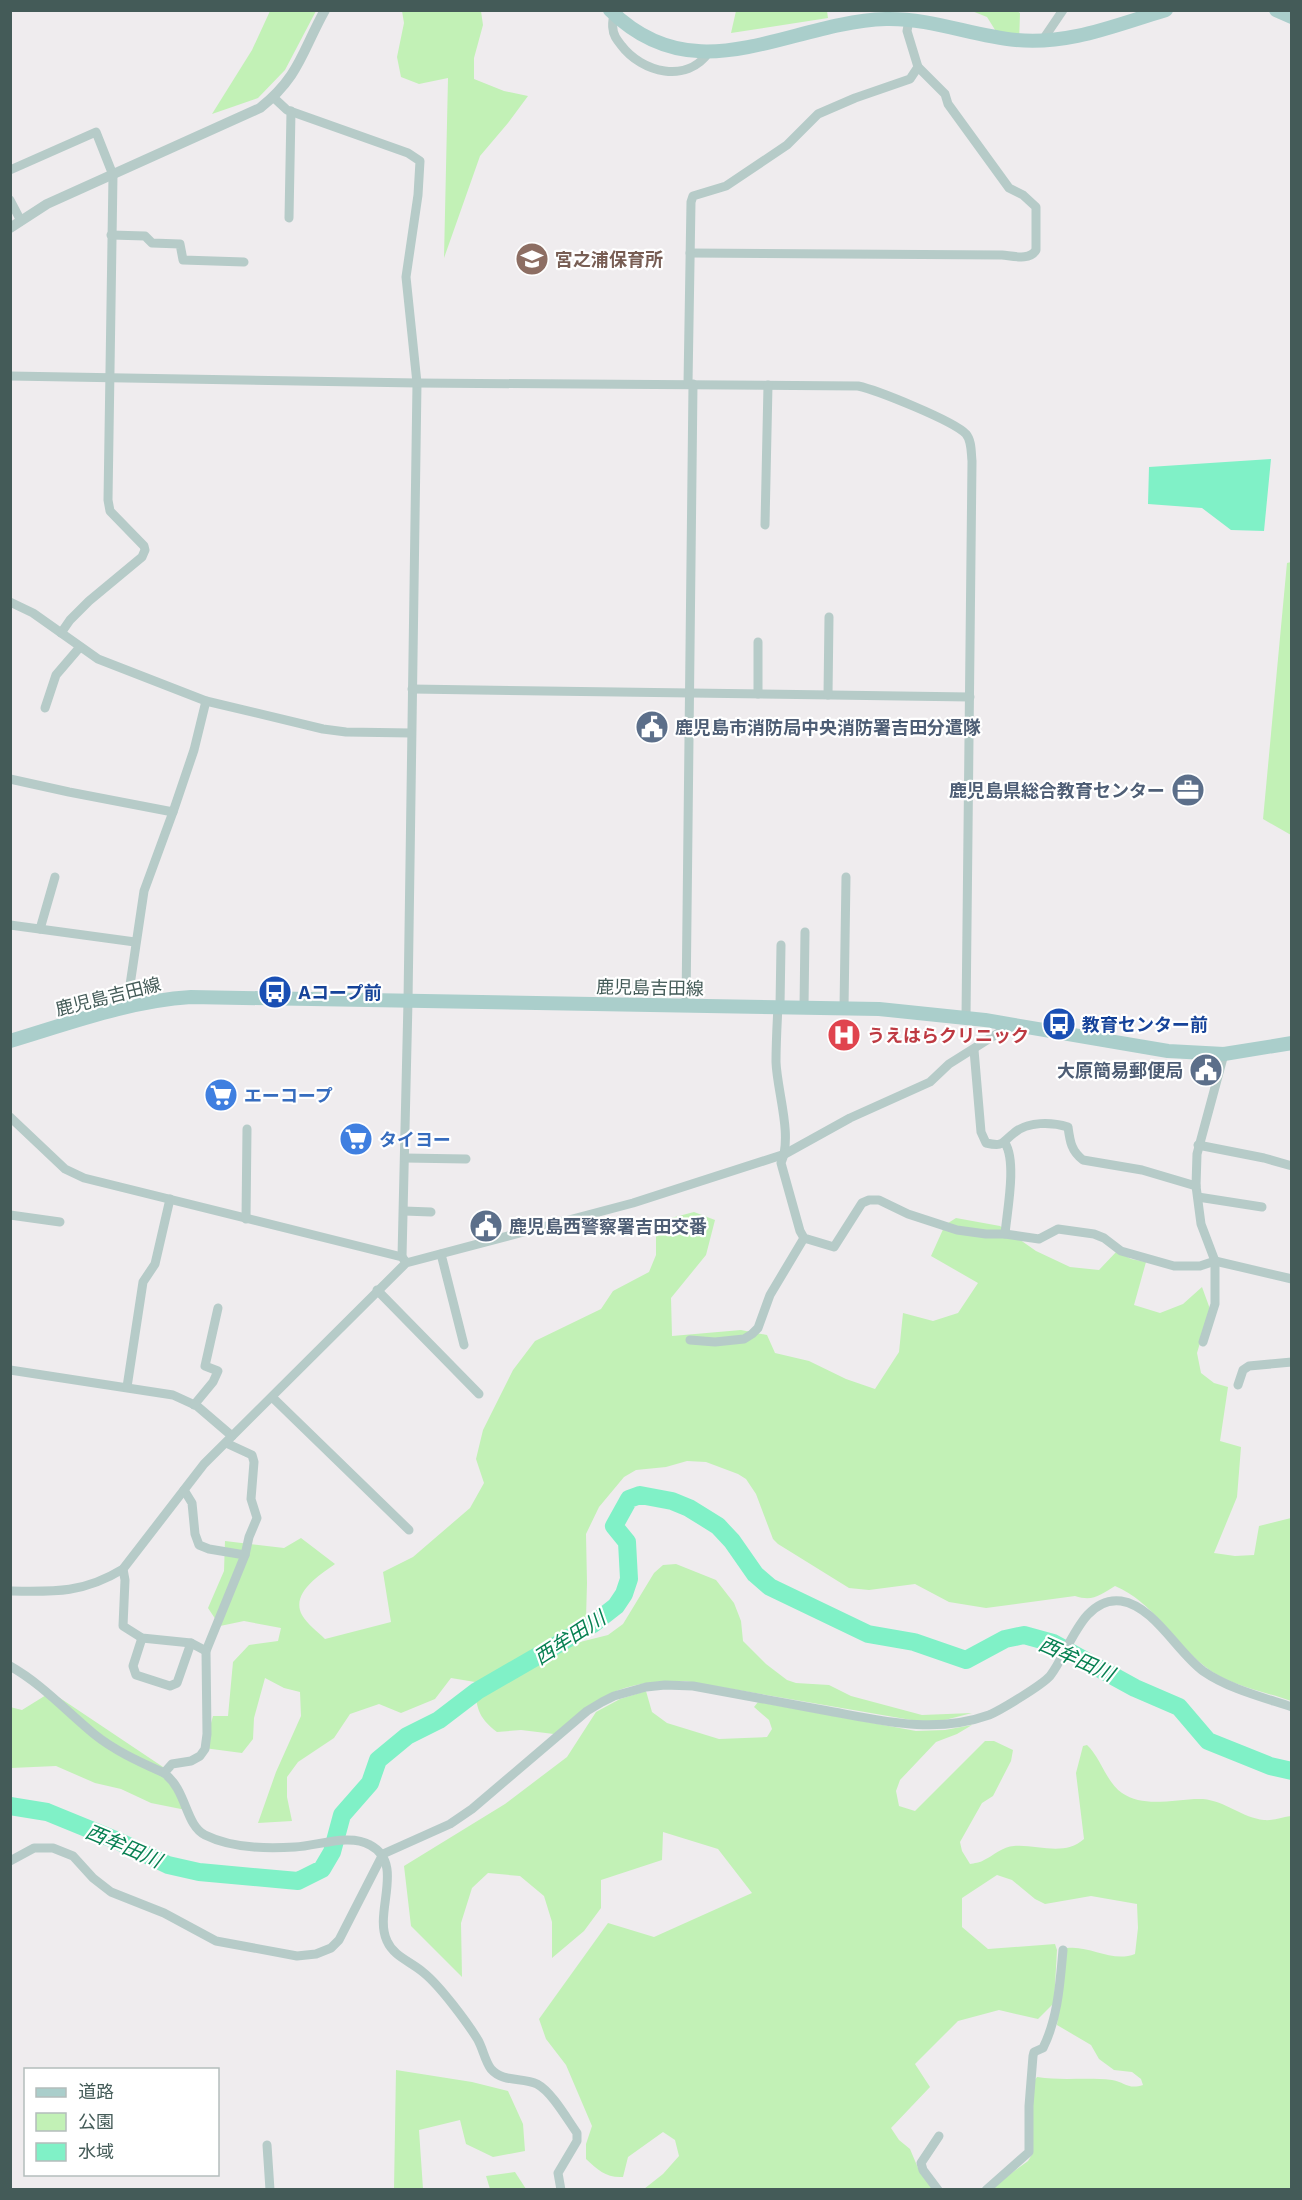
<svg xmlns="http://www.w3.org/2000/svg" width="1302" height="2200" viewBox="0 0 1302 2200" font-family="Commissioner,'Noto Sans JP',sans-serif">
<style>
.green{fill:#c2f1b6}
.water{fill:#80f1c7}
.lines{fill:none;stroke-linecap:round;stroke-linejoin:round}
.river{stroke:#80f1c7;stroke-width:18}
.minor{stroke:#b6cbc8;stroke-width:9}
.tertiary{stroke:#b6cbc8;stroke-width:10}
.primary{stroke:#aacecb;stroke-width:14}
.labels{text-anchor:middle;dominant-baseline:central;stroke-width:4.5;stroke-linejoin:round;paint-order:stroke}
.education-label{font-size:18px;font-weight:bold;fill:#785e54;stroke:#fff;text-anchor:start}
.service-label{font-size:18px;font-weight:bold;fill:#4e5e75;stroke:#fff;text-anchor:start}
.street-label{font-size:18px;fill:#445b58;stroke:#fff}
.transit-label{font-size:18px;font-weight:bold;fill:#164399;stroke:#fff;text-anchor:start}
.health-label{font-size:18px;font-weight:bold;fill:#be3a42;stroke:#fff;text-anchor:start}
.shop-label{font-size:18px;font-weight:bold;fill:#366cbe;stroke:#fff;text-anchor:start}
.water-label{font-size:20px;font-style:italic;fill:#078052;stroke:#fff}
</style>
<rect width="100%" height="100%" fill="#efecee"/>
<!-- green -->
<g class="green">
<polygon points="270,11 316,11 285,70 258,98 212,114 252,50"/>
<polygon points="402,11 481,11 483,25 474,58 474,79 504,91 528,96 508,123 480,156 444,258 448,78 419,84 401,77 397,57 404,23"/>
<polygon points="736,11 827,11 828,18 731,33"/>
<polygon points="972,11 1017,11 1020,13 1019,43 1002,41 987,17"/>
<polygon points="1291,562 1292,562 1291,835 1263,819 1287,563"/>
<path d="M694,1212L715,1220L706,1255L671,1298L672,1336L741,1330L767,1335L775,1353L809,1361L846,1379L875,1389L899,1352L903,1313L933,1321L958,1313L978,1283L931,1256L945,1225L956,1218L1000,1226L1036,1251L1070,1267L1099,1270L1117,1251L1131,1259L1146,1262L1134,1305L1160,1313L1183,1304L1202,1287L1210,1309L1197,1353L1201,1373L1214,1383L1228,1387L1220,1441L1241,1447L1237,1497L1214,1553L1235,1556L1254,1555L1259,1526L1291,1518V1701C1263,1691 1226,1685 1203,1665C1171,1639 1153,1602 1115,1586C1100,1595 1093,1602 1075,1596L986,1608L949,1602L915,1584L869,1590L849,1588L778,1544L773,1539L756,1494L746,1479L738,1474L706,1462L687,1461L666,1467L636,1470L624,1477L599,1507L586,1534L587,1583L586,1619L580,1642L608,1635L623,1624L654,1573L663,1565L676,1564L716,1580L734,1603L741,1621L743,1641L766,1664L787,1680L796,1683L829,1685L851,1696L922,1715L972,1713L941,1721H917L685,1681C622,1680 600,1695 554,1734L521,1730L497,1732C477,1717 476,1706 475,1682L451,1678L435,1699L401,1713L379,1704L350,1714L334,1738L298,1762L287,1777V1797L292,1821L258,1823L276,1772L301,1716L300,1692L284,1688L265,1678L254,1718L253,1739L242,1753L204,1748L213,1716H228L233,1662L249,1645L278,1641L281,1628L244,1621L220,1626L208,1608L224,1571L225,1541L284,1548L301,1538L335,1564C321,1574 290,1593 302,1615C307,1624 318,1632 325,1639L391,1622L383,1572L413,1557L470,1508L484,1483L476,1459L483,1430L513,1370L535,1341L601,1309L613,1291L649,1272L656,1255V1232L671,1218Z"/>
<path d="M646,1691L652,1712L667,1723L719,1739L767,1737L772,1729L769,1720L754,1707L758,1702L916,1731L945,1730L972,1725L957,1734L936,1742L900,1780L896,1791L899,1806L915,1811L985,1741H994L1013,1750L1011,1761L993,1796L982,1803L960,1842L962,1851L970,1864C974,1863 980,1863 984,1860C993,1856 1003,1846 1014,1846C1037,1844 1064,1857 1084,1839L1076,1773L1083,1746L1087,1745C1101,1758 1106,1782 1122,1793C1145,1809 1177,1798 1203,1799C1225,1801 1243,1818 1264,1820C1273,1821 1283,1817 1291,1816V2189H990L1028,2161L1033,2153L1032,2084L1037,2077C1062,2081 1087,2077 1112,2080C1125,2082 1128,2090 1143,2085L1141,2079L1132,2072L1114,2070L1099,2059L1091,2045L1057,2025L1067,1948C1090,1945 1112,1963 1135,1954L1138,1928L1137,1904L1091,1896L1045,1904L1035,1899L1012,1880L997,1875L962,1898V1927L988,1949L1055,1944L1057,1950L1054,2003L1038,2019L999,2010L958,2021L915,2064L930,2087L891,2128L899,2140L910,2149L918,2168L935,2189H644L663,2174L679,2156L675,2140L663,2132L628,2157L623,2177C606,2178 598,2170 586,2159V2144L592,2126L566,2065L546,2039L539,2019L608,1923L654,1937L752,1893L718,1849L663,1832L662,1860L601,1880V1908L584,1931L552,1958V1922L544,1896L520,1876L488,1873L472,1888L461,1923L462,1977L411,1926L404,1866L505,1804L567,1757L596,1712L620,1699Z"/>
<polygon points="51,1692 166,1769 186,1810 151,1803 121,1789 95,1783 56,1766 11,1768 10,1707 22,1710"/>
<polygon points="396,2070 472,2082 508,2091 523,2124 525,2151 493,2157 466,2144 460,2120 419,2130 423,2189 394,2189"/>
<polygon points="515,2172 526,2189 490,2189 486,2176"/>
</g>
<!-- water -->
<polygon class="water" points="1271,459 1264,531 1231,530 1202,508 1148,504 1149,467"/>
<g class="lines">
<!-- river -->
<polyline class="river" points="10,1806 47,1812 118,1841 168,1865 199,1872 298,1881 322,1869 332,1852 342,1815 370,1783 378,1760 407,1736 439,1720 477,1691 593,1624 616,1606 624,1594 629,1579 627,1542 614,1526 629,1499 640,1495 672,1501 689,1508 718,1526 732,1541 755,1574 770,1587 868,1634 914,1642 966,1660 1005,1639 1024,1635 1053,1643 1135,1688 1179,1707 1208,1741 1270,1766 1292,1771"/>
<!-- minor -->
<g class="minor">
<path d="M614,15C613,19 612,24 613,29C613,35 617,40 621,45C642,73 687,84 709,52"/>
<polyline points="1042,41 1063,10"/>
<polyline points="273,97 287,110 408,153 420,161 418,195 406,277 417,383 408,1001 402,1257"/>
<polyline points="10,170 96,132 113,175 108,500 110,511 144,546 145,550 142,557 89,601 70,620 61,633"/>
<polyline points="10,200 21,221"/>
<polyline points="289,218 291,111"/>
<polyline points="111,235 145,236 152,243 180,244 183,260 244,262"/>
<path d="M690,253L1002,255C1013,256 1030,261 1036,250V207L1023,195L1009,188L948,104L945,94L918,67"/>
<path d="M10,376L417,383L858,386C877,390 954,421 966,434C972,441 971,453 972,461L966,1018"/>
<polyline points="688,384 691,202 693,196 726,186 787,145 818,114 855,98 910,79 918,67 907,31 909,20"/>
<polyline points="765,525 768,385"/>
<polyline points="10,602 33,613 98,659 206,701 323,729 346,732 411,733"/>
<polyline points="758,642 758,694"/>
<polyline points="412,689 970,697"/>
<polyline points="828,695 829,617"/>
<polyline points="45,708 56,675 80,647"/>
<polyline points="10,779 69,792 173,812"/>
<polyline points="10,925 135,942"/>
<polyline points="40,929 55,877"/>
<polyline points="132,1005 130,985 144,891 173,812 194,750 206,701"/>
<polyline points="686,1005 693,384"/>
<path d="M778,1006C777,1025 776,1043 776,1062C777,1091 793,1136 781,1163L800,1231L804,1238L834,1247L862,1203L869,1200H879L908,1214L957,1230L986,1234H1005L1039,1239L1058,1229L1094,1234L1104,1238L1121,1251L1174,1266H1200L1215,1261L1292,1279"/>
<polyline points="780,1006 781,945"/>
<polyline points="804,1007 805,932"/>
<polyline points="844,1008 846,877"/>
<path d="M974,1050L981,1132L986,1143C1004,1147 1001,1143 1014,1133C1028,1121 1052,1122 1068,1127C1070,1141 1071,1151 1083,1160L1142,1170L1196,1186"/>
<polyline points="10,1117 65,1169 84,1178 402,1257 405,1261"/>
<polyline points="1198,1145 1264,1158 1292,1166"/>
<polyline points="405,1158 466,1159"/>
<polyline points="1198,1197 1262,1207"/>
<polyline points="404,1211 431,1212"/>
<polyline points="10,1215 60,1222"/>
<polyline points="246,1219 247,1129"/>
<path d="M1005,1234C1007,1211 1017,1162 1005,1143"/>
<polyline points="441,1254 464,1345"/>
<polyline points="377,1290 479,1394"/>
<polyline points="690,1340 715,1342 744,1339 752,1334 758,1328 770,1295 804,1238"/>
<polyline points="1203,1342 1215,1304 1215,1261 1201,1224 1196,1186 1197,1154 1224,1054"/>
<polyline points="10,1370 173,1395 197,1406 232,1436"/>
<polyline points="1238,1385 1243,1370 1249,1366 1292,1362"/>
<polyline points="127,1387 143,1282 155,1264 170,1199"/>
<polyline points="273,1398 409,1530"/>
<polyline points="194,1405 213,1382 218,1371 205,1366 218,1308"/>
<polyline points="226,1443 252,1455 254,1462 251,1499 257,1518 249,1537 245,1555"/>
<path d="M184,1490L192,1503L195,1534L199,1545L209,1549L245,1555L206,1651L207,1734L205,1749L200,1756L191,1761L172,1764L164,1773C187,1790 185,1825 205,1835C231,1848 266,1849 295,1847C318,1846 349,1833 370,1845C406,1864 373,1912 387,1941C394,1957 412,1962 424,1973C440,1986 467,2022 478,2040C483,2049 485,2061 491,2069C503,2083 523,2077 537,2084C552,2092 567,2119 577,2133V2141L558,2173L561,2190"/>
<polyline points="123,1569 125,1580 123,1626 142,1638 191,1643 206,1651"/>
<path d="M10,1591C55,1592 84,1593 123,1569L204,1464L406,1263L633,1203L785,1154L850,1118L930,1082L949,1064L1011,1025"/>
<polyline points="142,1638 133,1666 136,1675 170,1686 177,1683 191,1643"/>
<path d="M10,1666C42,1684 66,1711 94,1734C115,1751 140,1762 164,1773"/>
<path d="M10,1861L34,1848H53L73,1856L93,1878L111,1892L164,1913L216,1941L297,1956L316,1954L331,1948L339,1940L383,1854L450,1824L472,1809L587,1711L602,1702L614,1696L646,1687L665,1685L693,1686C736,1694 780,1702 823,1710C879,1720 933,1735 989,1715C1001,1710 1042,1685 1050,1676C1069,1652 1082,1596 1121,1601C1154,1606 1177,1652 1203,1671C1229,1689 1262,1697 1292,1707"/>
<polyline points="267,2145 270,2190"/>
<polyline points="938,2190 923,2170 921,2163 939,2136"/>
<path d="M986,2190L1029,2152V2106L1033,2056L1034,2052L1043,2048C1058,2018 1060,1983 1063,1950"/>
</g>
<!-- tertiary -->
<path class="tertiary" d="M10,228L47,204L260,108C300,76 302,51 325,10"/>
<!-- primary -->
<g class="primary">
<path d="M610,10C697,96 788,22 886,19C932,18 972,36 1016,40C1070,45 1115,25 1166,10"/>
<polyline points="1276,10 1292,17"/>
<path d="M10,1041C70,1023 129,1001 191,997L879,1009L985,1020L1168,1051L1224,1054L1292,1043"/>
</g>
</g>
<!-- icons -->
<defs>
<symbol id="school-disc" viewBox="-11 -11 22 22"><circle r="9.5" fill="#8d6e63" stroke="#fff"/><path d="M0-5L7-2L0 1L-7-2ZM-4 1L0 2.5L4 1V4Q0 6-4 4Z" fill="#fff"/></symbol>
<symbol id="civic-disc" viewBox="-11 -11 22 22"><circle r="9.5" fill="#5c6f8a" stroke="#fff"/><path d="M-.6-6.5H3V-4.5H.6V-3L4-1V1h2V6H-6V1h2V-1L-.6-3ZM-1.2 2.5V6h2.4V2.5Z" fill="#fff"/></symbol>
<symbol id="office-disc" viewBox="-11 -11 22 22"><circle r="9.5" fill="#5c6f8a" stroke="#fff"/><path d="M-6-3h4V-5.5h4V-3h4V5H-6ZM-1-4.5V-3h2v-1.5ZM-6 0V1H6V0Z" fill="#fff"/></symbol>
<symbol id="bus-disc" viewBox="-11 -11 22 22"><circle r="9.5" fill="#1a4fb4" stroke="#fff"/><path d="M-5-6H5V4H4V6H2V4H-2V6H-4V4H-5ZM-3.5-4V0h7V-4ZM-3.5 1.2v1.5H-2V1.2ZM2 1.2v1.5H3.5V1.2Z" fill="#fff"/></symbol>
<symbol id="hospital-disc" viewBox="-11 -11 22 22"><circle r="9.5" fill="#e0444e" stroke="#fff"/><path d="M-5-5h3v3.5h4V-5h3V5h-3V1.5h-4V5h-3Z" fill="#fff"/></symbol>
<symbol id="supermarket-disc" viewBox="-11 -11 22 22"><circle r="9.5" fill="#3f7fe0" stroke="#fff"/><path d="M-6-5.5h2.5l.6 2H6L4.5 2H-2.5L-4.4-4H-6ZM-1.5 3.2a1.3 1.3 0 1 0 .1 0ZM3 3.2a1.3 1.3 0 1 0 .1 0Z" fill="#fff"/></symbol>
</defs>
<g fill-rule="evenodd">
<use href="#school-disc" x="513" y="240" width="38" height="38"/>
<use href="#civic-disc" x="633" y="708" width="38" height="38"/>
<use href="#office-disc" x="1169" y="771" width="38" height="38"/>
<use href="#bus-disc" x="256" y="973" width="38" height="38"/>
<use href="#bus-disc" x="1040" y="1005" width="38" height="38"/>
<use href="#hospital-disc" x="825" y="1016" width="38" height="38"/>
<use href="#civic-disc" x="1187" y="1051" width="38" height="38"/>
<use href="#supermarket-disc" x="202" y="1076" width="38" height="38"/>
<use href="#supermarket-disc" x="337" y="1120" width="38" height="38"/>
<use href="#civic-disc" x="467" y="1207" width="38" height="38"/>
</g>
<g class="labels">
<!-- education labels -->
<g class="education-label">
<text x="555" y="259">宮之浦保育所</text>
</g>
<!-- service labels -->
<g class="service-label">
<text x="675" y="727">鹿児島市消防局中央消防署吉田分遣隊</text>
<text x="1165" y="790" text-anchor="end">鹿児島県総合教育センター</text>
<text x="1183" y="1070" text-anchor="end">大原簡易郵便局</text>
<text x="509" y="1226">鹿児島西警察署吉田交番</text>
</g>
<!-- street labels -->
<g class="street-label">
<text transform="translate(650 987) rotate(1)">鹿児島吉田線</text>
<text transform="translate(108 996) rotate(-14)">鹿児島吉田線</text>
</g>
<!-- transit labels -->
<g class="transit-label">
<text x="298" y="992">Aコープ前</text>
<text x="1082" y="1024">教育センター前</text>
</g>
<!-- health labels -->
<g class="health-label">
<text x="867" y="1035">うえはらクリニック</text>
</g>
<!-- shop labels -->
<g class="shop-label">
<text x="244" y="1095">エーコープ</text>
<text x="379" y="1139">タイヨー</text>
</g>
<!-- water labels -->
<g class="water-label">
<text transform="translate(569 1637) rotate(-33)">西牟田川</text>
<text transform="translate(1077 1658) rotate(24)">西牟田川</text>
<text transform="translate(124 1845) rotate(23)">西牟田川</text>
</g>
</g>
<!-- border -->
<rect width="1302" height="2200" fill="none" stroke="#445b58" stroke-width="24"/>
<!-- legend -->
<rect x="24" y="2068" width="195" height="108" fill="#ffffff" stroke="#b4bdbc" stroke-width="1.5"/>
<rect x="36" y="2088" width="30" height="9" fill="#aacecb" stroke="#b4bdbc" stroke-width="1.5"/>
<text x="78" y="2098" font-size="18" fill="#445b58">道路</text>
<rect x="36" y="2113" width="30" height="18" fill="#c2f1b6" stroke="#b4bdbc" stroke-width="1.5"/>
<text x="78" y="2128" font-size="18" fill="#445b58">公園</text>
<rect x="36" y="2143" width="30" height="18" fill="#80f1c7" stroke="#b4bdbc" stroke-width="1.5"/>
<text x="78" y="2158" font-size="18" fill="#445b58">水域</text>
</svg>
